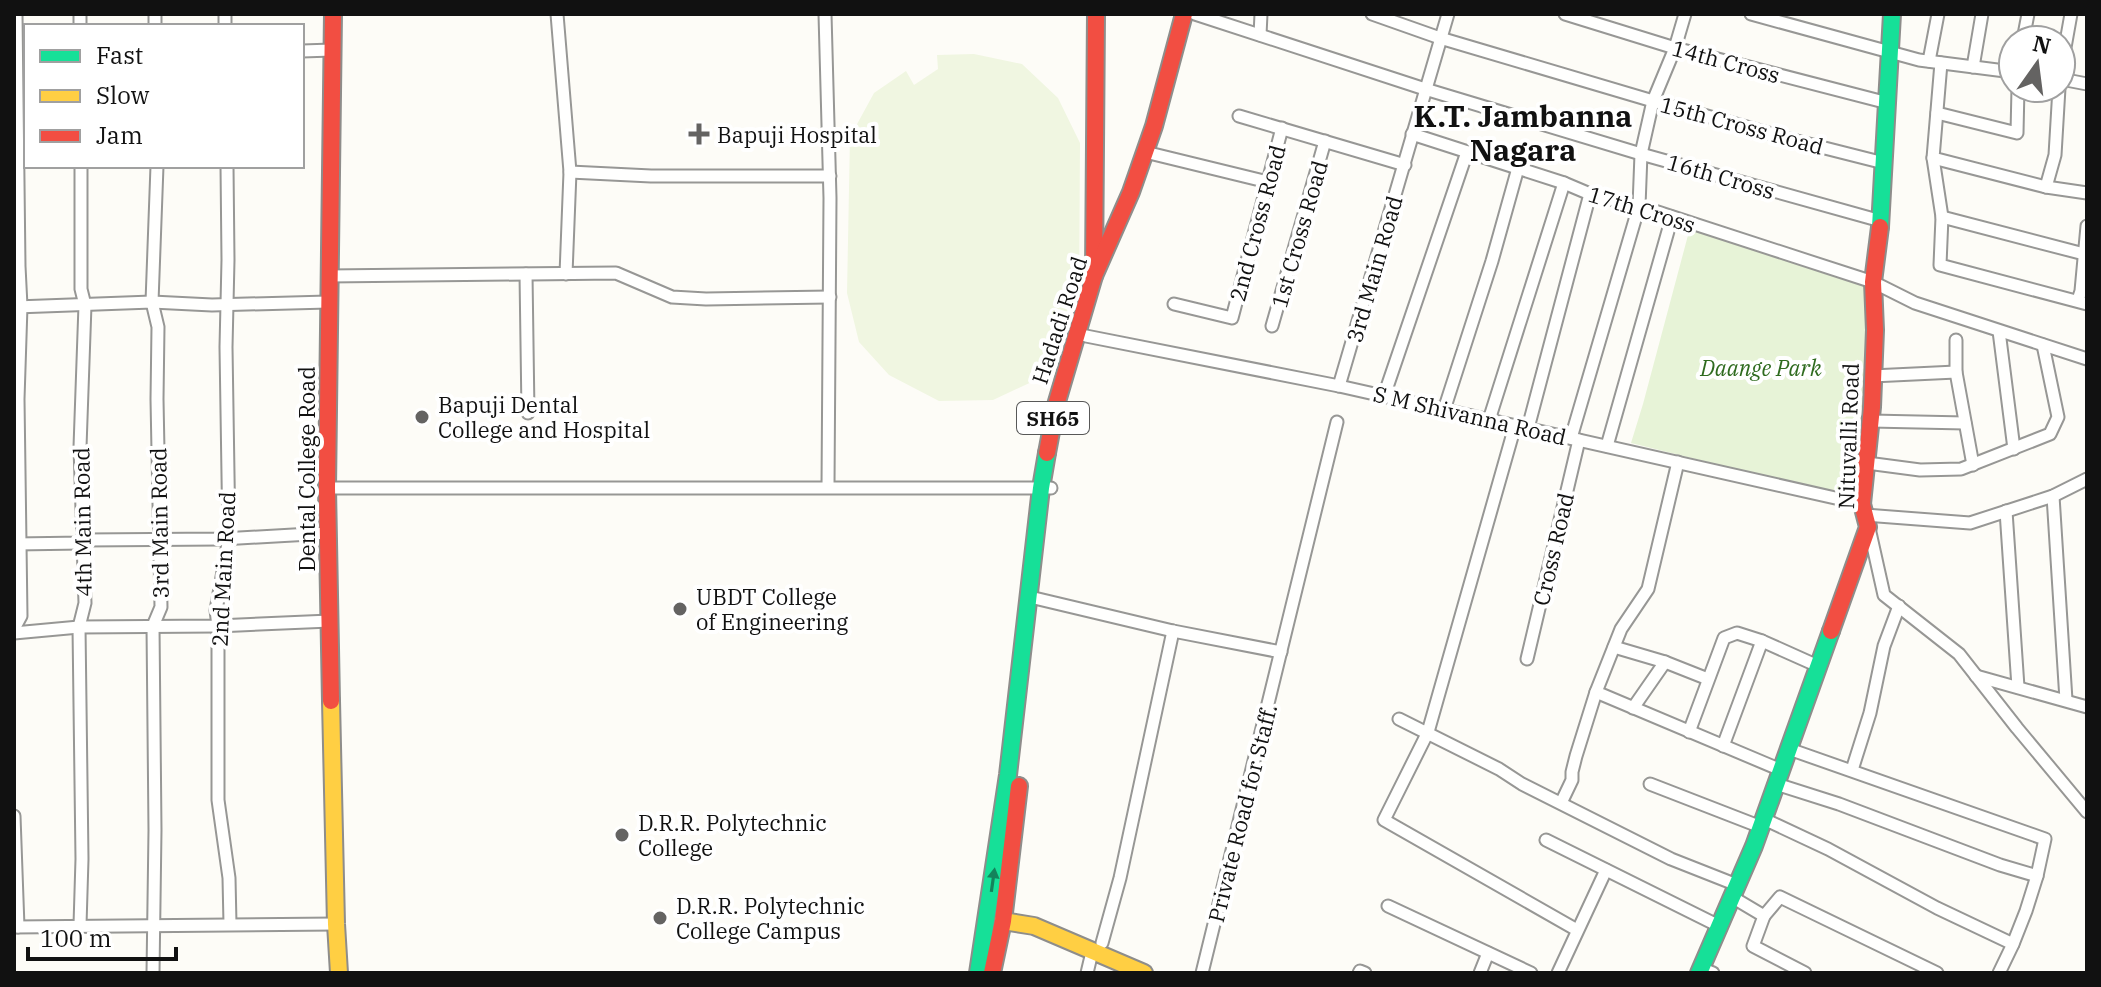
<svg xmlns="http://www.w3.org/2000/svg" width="2101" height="987" viewBox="0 0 2101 987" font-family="'IBM Plex Serif',serif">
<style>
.green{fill:#e7f3d7}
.pitch{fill:#f0f6e1}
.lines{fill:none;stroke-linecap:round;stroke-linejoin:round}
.street-casing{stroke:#979795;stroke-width:15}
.fast-casing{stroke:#8e8d8b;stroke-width:20}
.slow-casing{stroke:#8e8d8b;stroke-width:20}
.jam-casing{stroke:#8e8d8b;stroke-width:20}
.street{stroke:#fffffe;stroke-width:11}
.fast{stroke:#16e098;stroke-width:16}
.slow{stroke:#ffcf43;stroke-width:16}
.jam{stroke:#f24e42;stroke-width:16}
.oneway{fill:#14835b}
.poi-dot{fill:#646362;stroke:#fff;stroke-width:3}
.labels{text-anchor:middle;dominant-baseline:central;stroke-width:8;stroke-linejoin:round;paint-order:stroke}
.shield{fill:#fff;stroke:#585858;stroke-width:2}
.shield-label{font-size:20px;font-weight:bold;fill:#111}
.street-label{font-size:22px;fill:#111;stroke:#fff}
.poi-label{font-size:22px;fill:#111;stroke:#fff;text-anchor:start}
.park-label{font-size:22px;font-style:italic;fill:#2f6b1f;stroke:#fff}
.district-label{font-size:30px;font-weight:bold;fill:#111;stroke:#fff}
</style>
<rect width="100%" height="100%" fill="#fdfcf7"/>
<!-- green -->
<polygon class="green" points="1691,224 1867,285 1866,417 1857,499 1631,443 1643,404"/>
<!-- pitch -->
<polygon class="pitch" points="974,54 1022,64 1058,98 1080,143 1079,306 1065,347 1036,380 993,400 939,401 889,375 859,342 847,293 850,137 874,93 906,71 914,85 938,69 937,55"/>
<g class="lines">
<defs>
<g id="street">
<polyline points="225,14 225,26"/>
<polyline points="557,14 570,172 566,274"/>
<polyline points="825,14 830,198 828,487"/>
<polyline points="1195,14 1425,89 1641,154 1881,221"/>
<polyline points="1372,14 1440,38 1653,101 1797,141 1884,163"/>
<polyline points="1565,14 1675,48 1888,103"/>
<polyline points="1751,14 1919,60 2013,72"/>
<polyline points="80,26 80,14"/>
<polyline points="155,26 155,14"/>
<polyline points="1260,35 1261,14"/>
<polyline points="2023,40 2028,14"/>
<polyline points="302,51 332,50"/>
<polyline points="1929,61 1938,14"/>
<polyline points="1941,63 1933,158 2046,187 2087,193"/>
<polyline points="1973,67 1982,14"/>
<polyline points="2061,70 2071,14"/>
<polyline points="2061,79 2087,84"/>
<polyline points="1937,113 2017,133 2018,88"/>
<polyline points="1239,116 1405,165"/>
<polyline points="1412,134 1564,183 1590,194 1639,206 1873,282 1915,303 2087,359"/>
<polyline points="1145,152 1268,182"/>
<polyline points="1933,158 1942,217 1940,265 2087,304"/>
<polyline points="227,166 228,260 226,347 229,538 216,610 218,626 218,800 229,878 230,924"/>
<polyline points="570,172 651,176 830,176"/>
<polyline points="2046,187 2055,155 2059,88"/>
<polyline points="1942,217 2084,254"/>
<polyline points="526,274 528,413"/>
<polyline points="328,276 616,273 672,297 706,299 830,297"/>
<polyline points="2078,300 2081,291 2087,226"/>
<polyline points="1174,304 1232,318 1282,128"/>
<polyline points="16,307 152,302 212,305 328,302"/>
<polyline points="1272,326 1325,141"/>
<polyline points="1999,331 2014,449"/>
<polyline points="1076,333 1086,336 1339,386 1862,504"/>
<polyline points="1956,340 1956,372 1973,465"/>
<polyline points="1872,376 1956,372"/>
<polyline points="1339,386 1448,14"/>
<polyline points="1384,396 1467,152"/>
<polyline points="1444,410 1492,261 1518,168"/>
<polyline points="1489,420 1564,183"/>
<polyline points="1871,421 1965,423"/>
<polyline points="1515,426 1428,732 1384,820 1577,930"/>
<polyline points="1528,428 1590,194"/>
<polyline points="1571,438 1639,206 1641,154 1653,101 1675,48 1685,14"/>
<polyline points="1607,446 1672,217"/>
<polyline points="1678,462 1648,589 1621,629 1596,692 1781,770"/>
<polyline points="1867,463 1920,470 1961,469 2050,434 2058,417 2043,345"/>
<polyline points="327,488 1051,488"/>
<polyline points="2053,496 2066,700"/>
<polyline points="2006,511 2018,687"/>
<polyline points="1865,515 1970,523 2053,496 2087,479"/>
<polyline points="1869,528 1884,595 1959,654 2017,728 2087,812"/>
<polyline points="15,544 83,543 84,540 222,539 328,533"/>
<polyline points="1030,597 1173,631 1281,652"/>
<polyline points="14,629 21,616 18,399 21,306 19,266 16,14"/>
<polyline points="14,633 79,627 217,626 330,621"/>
<polyline points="1614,647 1665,662 1708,679"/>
<polyline points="1527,659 1579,440"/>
<polyline points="1976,676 2087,707"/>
<polyline points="1633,708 1665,662"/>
<polyline points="1399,719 1499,769 1522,784 1671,859 1737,885"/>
<polyline points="1689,732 1724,638 1737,633 1762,641 1818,666"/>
<polyline points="1723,746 1762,641"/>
<polyline points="1852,770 1870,713 1884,646 1899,606"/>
<polyline points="1650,784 1761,827"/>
<polyline points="1776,784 1839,804 2000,865 2037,876 2045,839 1789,749"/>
<polyline points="1561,803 1572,780 1572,772 1576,756 1596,692"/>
<polyline points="14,816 18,927"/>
<polyline points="1764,819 1828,849 1937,908 2013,944 2026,911 2037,876"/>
<polyline points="1546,840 1719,926"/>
<polyline points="1732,897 1764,916 1753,946 1805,973"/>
<polyline points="1388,906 1531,973"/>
<polyline points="1764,916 1780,897 1937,973"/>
<polyline points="80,925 82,859 79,627 85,603 80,447 85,305 81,289 81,166"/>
<polyline points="14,927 336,924"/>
<polyline points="1102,943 1120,878 1173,631"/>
<polyline points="1701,968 1713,973"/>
<polyline points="153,973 155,830 153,626 161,607 157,399 158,327 152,302 157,166"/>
<polyline points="1087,973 1092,952"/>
<polyline points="1202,973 1337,422"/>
<polyline points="1359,973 1360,971 1365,973"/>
<polyline points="1480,973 1488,953"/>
<polyline points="1558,973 1606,870"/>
<polyline points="1999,973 2013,944"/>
</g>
<g id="fast">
<polyline points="1880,227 1892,14"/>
<polyline points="978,973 1008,775 1041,488 1047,453"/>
<polyline points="1699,973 1754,846 1831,631"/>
</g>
<g id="slow">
<polyline points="331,701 336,924 339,973"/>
<polyline points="1003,921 1034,926 1144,973"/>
</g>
<g id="jam">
<polyline points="1094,276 1096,14"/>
<polyline points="1047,453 1056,405 1094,276 1131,192 1154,126 1184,14"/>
<polyline points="1831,631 1868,527 1862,504 1872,407 1875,330 1873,282 1880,227"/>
<polyline points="331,701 327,488 333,14"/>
<polyline points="992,973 1003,921 1019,786"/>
</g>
</defs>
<!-- street casing -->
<use href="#street" class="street-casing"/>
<!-- fast casing -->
<use href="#fast" class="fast-casing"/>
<!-- slow casing -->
<use href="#slow" class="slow-casing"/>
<!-- jam casing -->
<use href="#jam" class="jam-casing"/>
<!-- street -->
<use href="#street" class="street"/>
<!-- fast -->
<use href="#fast" class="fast"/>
<!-- slow -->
<use href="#slow" class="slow"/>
<!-- jam -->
<use href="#jam" class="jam"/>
</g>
<!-- one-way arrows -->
<defs><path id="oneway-solid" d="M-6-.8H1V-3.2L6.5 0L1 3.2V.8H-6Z" transform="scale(2)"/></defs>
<use class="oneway" href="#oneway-solid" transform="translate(993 880) rotate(-82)"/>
<!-- markers -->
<g class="poi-dot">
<path d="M695 122h8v8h8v8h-8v8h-8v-8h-8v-8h8z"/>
<circle cx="422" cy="417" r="8"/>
<circle cx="680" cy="609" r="8"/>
<circle cx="622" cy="835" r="8"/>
<circle cx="660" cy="918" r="8"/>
</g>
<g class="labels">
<!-- shield labels -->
<rect class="shield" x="1017" y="402" width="72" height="32" rx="6"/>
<g class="shield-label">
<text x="1053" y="418">SH65</text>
</g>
<!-- street labels -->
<g class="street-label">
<text transform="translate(1726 61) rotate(15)">14th Cross</text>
<text transform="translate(1742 125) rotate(15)">15th Cross Road</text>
<text transform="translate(1721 176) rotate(16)">16th Cross</text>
<text transform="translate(1642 209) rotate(17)">17th Cross</text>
<text transform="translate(1257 223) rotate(-75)">2nd Cross Road</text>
<text transform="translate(1299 234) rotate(-74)">1st Cross Road</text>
<text transform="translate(1374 269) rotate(-74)">3rd Main Road</text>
<text transform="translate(1059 320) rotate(-72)">Hadadi Road</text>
<text transform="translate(1470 415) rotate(13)">S M Shivanna Road</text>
<text transform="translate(1848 436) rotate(-88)">Nituvalli Road</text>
<text transform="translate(306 469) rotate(-90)">Dental College Road</text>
<text transform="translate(82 522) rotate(-91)">4th Main Road</text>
<text transform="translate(159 523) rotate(-91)">3rd Main Road</text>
<text transform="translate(1553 549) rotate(-77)">Cross Road</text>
<text transform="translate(223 569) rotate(-87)">2nd Main Road</text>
<text transform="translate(1242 813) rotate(-76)">Private Road for Staff.</text>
</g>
<!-- poi labels -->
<g class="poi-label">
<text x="717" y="134">Bapuji Hospital</text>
<text x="438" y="404">Bapuji Dental<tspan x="438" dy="25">College and Hospital</tspan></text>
<text x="696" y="596">UBDT College<tspan x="696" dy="25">of Engineering</tspan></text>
<text x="638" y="822">D.R.R. Polytechnic<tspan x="638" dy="25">College</tspan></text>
<text x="676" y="905">D.R.R. Polytechnic<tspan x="676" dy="25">College Campus</tspan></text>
</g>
<!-- park labels -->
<g class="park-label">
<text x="1761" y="367">Daange Park</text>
</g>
<!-- district labels -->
<g class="district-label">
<text x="1523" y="115">K.T. Jambanna<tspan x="1523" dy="34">Nagara</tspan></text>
</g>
</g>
<!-- border -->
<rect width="2101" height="987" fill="none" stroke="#111111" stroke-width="32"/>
<!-- legend -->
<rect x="24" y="24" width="280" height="144" fill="#ffffff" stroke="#a0a0a0" stroke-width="2"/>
<rect x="40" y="50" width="40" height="12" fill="#16e098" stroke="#a0a0a0" stroke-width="2"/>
<text x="96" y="64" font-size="24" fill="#111111">Fast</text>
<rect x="40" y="90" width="40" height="12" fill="#ffcf43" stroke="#a0a0a0" stroke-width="2"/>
<text x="96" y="104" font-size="24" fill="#111111">Slow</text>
<rect x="40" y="130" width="40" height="12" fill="#f24e42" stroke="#a0a0a0" stroke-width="2"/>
<text x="96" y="144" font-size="24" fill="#111111">Jam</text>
<!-- north arrow -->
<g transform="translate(2037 64) rotate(14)"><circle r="38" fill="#ffffff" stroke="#a0a0a0" stroke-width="2"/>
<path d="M0-6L14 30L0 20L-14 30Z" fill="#646362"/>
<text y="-12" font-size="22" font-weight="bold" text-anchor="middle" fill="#111111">N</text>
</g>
<!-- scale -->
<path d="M28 947v12h148v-12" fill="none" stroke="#111111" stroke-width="4"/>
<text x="40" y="947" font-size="24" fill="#111111" stroke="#ffffff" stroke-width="6" paint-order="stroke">100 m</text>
</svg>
